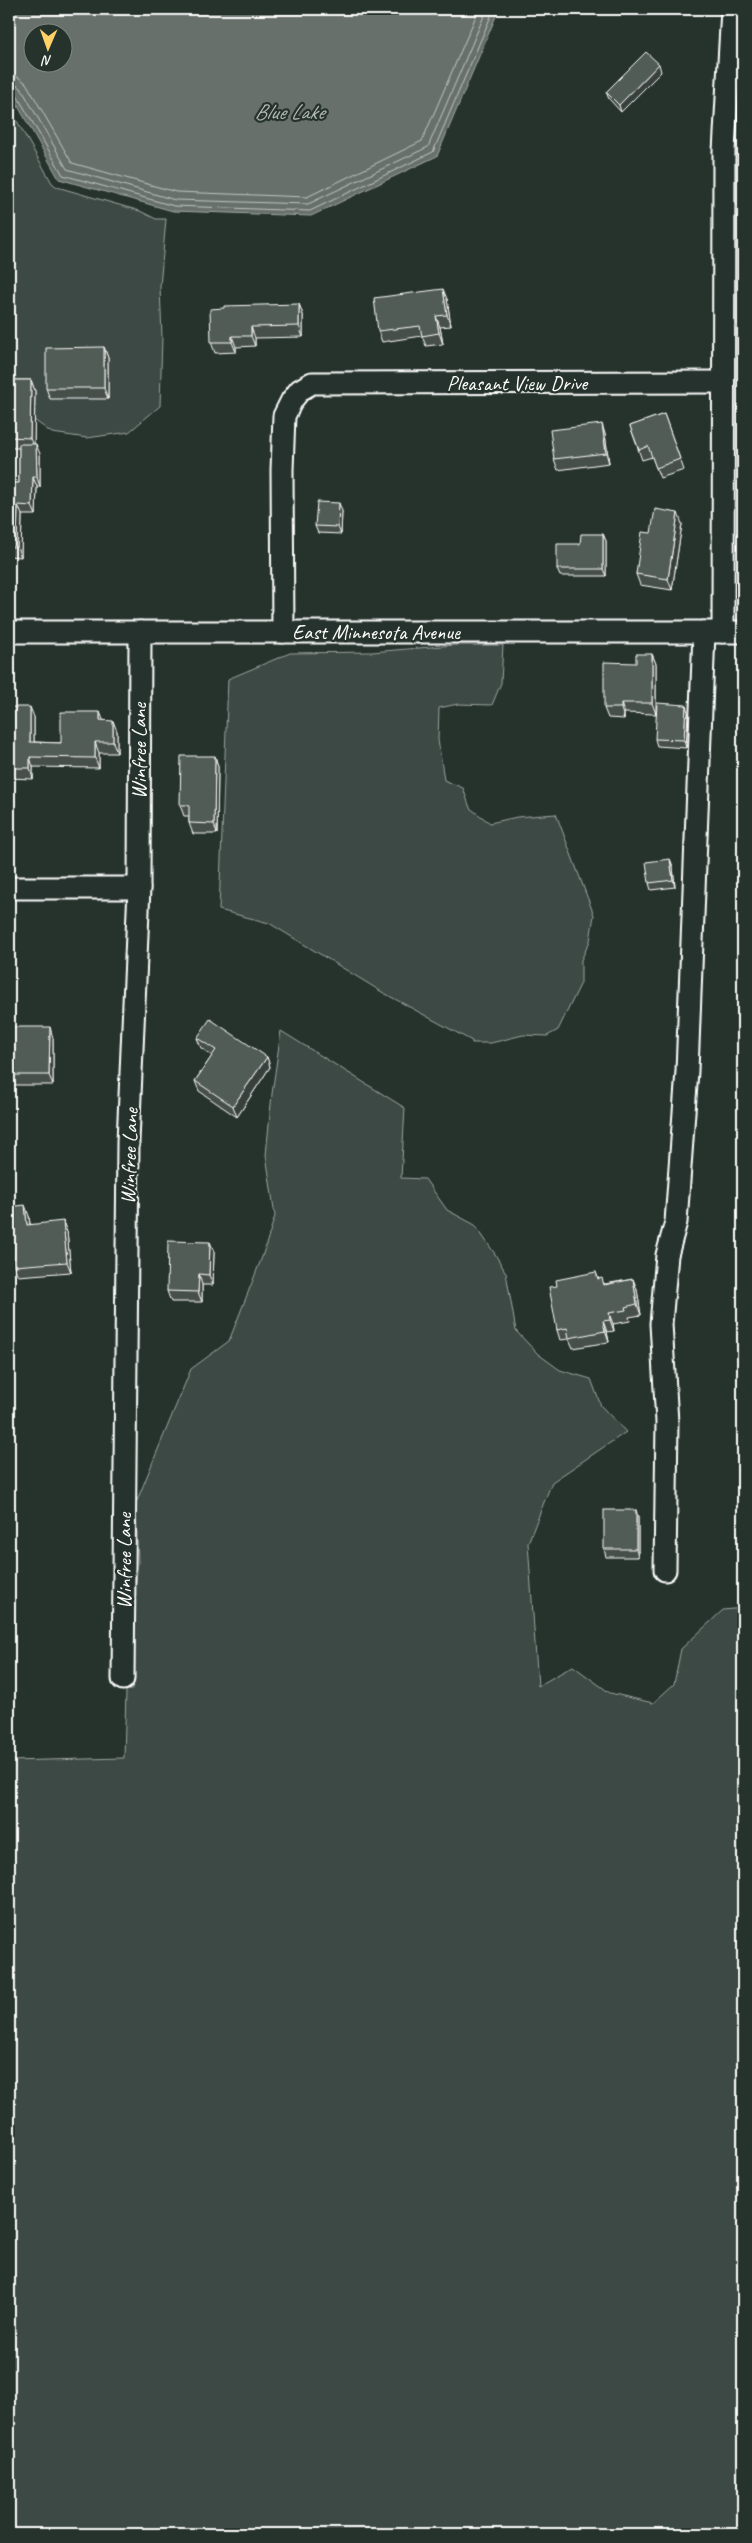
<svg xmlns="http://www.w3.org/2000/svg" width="752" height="2543" viewBox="0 0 752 2543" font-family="Caveat,sans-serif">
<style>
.green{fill:#3e4944;stroke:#9ea4a2}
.water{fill:#67706c;stroke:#a4a9a7;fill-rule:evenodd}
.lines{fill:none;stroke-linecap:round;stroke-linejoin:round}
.shore{stroke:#c2c6c4;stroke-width:1}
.minor-casing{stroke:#fff;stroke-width:25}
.minor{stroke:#26332d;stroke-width:21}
.wall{fill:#464f4b;stroke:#fff}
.shaded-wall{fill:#39403d;stroke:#fff}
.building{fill:#515c57;stroke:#fff}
.labels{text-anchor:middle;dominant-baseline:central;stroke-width:4.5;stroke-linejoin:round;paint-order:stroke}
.street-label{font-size:21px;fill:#fff;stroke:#26332d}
.water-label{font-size:22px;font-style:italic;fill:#b3b8b6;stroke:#26332d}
</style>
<rect width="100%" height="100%" fill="#26332d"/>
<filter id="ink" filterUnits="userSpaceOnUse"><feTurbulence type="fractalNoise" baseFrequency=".02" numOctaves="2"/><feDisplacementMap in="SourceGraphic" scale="10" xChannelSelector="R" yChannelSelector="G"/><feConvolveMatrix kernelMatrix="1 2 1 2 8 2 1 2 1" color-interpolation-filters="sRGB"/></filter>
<g filter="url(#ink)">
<!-- green -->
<g class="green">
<polygon points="9,107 52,183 57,187 140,211 156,219 166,219 160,287 162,337 160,406 129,432 87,438 52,433 9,402"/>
<polygon points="454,645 503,645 501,683 492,705 458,704 439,708 438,740 444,780 463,788 470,808 490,823 517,817 556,814 594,915 590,941 581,960 581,983 558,1030 547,1036 523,1035 491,1043 472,1043 472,1041 382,992 269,923 219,910 228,679 290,653 372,652"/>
<polygon points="281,1031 405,1108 401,1178 425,1179 447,1210 475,1225 495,1254 506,1273 516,1331 538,1354 560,1370 591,1379 601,1406 626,1432 552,1482 528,1543 538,1686 573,1666 610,1693 653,1703 674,1684 681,1649 723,1610 743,1608 743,2534 9,2534 9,1761 124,1758 126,1692 126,1690 132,1690 134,1596 138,1563 136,1503 191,1369 229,1341 262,1257 275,1216 266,1155 272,1094"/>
</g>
<!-- water -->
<path class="water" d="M9,9H499L437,156L311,216L173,211L59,179L9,90ZM32,32H62V62H32Z"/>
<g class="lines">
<!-- shore -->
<g class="shore">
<polyline points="9,75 18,77 26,83 72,163 176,192 307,197 422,141 479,9"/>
<polyline points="9,83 15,84 21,88 67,169 175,200 308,204 428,147 487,9"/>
<polyline points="9,89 15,92 63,175 174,206 310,211 433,152 494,9"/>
</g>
<defs>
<g id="minor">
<polyline points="9,632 743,632"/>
<polyline points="283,632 282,470 284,416 292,400 300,390 312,383 723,382"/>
<polyline points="723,632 724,151 732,9"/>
<polyline points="9,888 139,888"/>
<polyline points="665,1570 667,1422 661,1324 667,1255 676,1222 687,1071 704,632"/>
<polyline points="123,1679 128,1142 139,888 140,632"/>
</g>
</defs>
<!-- minor casing -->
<use href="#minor" class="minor-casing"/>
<!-- minor -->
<use href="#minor" class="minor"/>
</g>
<!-- wall -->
<g class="wall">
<polygon points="661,72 621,112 609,99 606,92"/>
<polygon points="447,299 451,326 440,327 443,344 426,346 422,336 382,342 378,331"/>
<polygon points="299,304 303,315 303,337 255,338 255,346 236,347 236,352 215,353 211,342"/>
<polygon points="104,347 108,358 108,399 50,399 46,388"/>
<polygon points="9,380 31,380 35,391 34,444 40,454 40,487 37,487 36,515 22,515 21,557 9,556 9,483 19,483 19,448 9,448"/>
<polygon points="664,414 684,470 660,478 652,457 642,460 630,426"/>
<polygon points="605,434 609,463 558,470 554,459"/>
<polygon points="342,511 341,534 318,533 315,526"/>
<polygon points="682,524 672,590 640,585 636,574 651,533"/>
<polygon points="603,534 606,541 606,576 560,576 557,569 580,544"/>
<polygon points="652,654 656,664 656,714 624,713 624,719 608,718 604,708 636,663"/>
<polygon points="9,707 34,717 34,742 61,743 103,720 117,731 117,753 99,753 99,768 33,767 33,779 9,778"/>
<polygon points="688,712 686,748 657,746 655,739"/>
<polygon points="215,756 218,767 217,834 193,834 189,823 189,816 184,816 180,805"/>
<polygon points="670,859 673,867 675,887 651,890 649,883"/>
<polygon points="9,1027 53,1038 53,1085 9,1085"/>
<polygon points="197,1038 267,1057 270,1067 237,1117 199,1091 195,1081 212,1056 201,1048"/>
<polygon points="29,1216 30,1224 67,1232 71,1272 18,1276 14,1266"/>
<polygon points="210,1242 214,1252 213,1285 202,1285 202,1302 171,1302 167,1291"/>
<polygon points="596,1272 598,1278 605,1284 633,1279 637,1290 641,1315 629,1317 630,1321 613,1324 614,1331 607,1332 609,1342 573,1348 569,1339 560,1340 557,1330 557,1286"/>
<polygon points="638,1517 638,1557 606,1557 604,1549"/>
</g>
<!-- shaded-wall -->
<g class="shaded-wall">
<polygon points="659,64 661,72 621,112 619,105"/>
<polygon points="443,289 447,299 451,326 447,315"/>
<polygon points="299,304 303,315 303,337 299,326"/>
<polygon points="436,316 440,327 443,344 439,333"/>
<polygon points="251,327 255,338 255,346 251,336"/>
<polygon points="232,336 236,347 236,352 232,342"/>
<polygon points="104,347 108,358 108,399 104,388"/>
<polygon points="31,380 35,391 34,448 30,438"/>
<polygon points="602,424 605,434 609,463 606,453"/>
<polygon points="36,444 40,454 40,487 37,477"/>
<polygon points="33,477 37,487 36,515 32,506"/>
<polygon points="339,503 342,511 341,534 338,527"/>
<polygon points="18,505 22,515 21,557 17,547"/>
<polygon points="678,513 682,524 672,590 668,579"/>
<polygon points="603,534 606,541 606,576 603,569"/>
<polygon points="652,654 656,664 656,714 652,703"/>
<polygon points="621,703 624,713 624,719 621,708"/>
<polygon points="686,705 688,712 686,748 684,740"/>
<polygon points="30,707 34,717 34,753 30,742"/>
<polygon points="100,712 104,722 100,720"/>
<polygon points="113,721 117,731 117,753 113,742"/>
<polygon points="95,742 99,753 99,768 95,758"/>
<polygon points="215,756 218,767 217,834 214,824"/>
<polygon points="30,757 33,767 33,779 30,768"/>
<polygon points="670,859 673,867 675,887 673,880"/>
<polygon points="50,1027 53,1038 53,1085 49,1075"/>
<polygon points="267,1057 270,1067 237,1117 233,1106"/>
<polygon points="25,1205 29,1216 31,1235 27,1225"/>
<polygon points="63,1221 67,1232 71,1272 67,1262"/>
<polygon points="210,1242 214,1252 213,1285 209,1275"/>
<polygon points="199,1274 202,1285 202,1302 198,1292"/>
<polygon points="633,1279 637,1290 641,1315 637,1304"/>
<polygon points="609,1313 613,1324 614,1331 610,1320"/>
<polygon points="603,1321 607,1332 609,1342 605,1331"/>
<polygon points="636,1510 638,1517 638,1557 636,1549"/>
</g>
<!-- building -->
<g class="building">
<polygon points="646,52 659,64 619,105 606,92"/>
<polygon points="443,289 447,315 436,316 439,333 422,336 420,326 378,331 374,298"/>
<polygon points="299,304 299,326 251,327 251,336 232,336 232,342 211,342 210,309 224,308 224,306"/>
<polygon points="104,347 104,388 46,388 46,348"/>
<polygon points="9,380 31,380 30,438 9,437"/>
<polygon points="664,414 680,459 656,468 648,446 639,450 630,426"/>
<polygon points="602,424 606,453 554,459 550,430"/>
<polygon points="19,444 36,444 37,477 33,477 32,506 18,505 17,547 9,547 9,483 19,483"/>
<polygon points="317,502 339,503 338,527 315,526"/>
<polygon points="655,509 678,513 668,579 636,574 642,532 651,533"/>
<polygon points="581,534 603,534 603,569 557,569 557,544 580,544"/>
<polygon points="636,654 652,654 652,703 621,703 621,708 604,708 604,662 636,663"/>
<polygon points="657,703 686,705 684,740 655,739"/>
<polygon points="9,707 30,707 30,742 61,743 61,712 100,712 100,720 113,721 113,742 95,742 95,758 30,757 30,768 9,768"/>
<polygon points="181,756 215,756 214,824 189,823 189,805 180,805"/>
<polygon points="670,859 673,880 649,883 646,862"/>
<polygon points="210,1019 267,1057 233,1106 195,1081 216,1050 197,1038"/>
<polygon points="9,1027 50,1027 49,1075 9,1075"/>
<polygon points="25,1205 27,1225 63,1221 67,1262 14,1266 9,1207"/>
<polygon points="168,1241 210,1242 209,1275 199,1274 198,1292 167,1291"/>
<polygon points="596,1272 598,1279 602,1278 604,1285 633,1279 637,1304 625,1307 626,1310 609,1313 610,1320 603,1321 605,1331 569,1338 567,1328 557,1330 549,1287 557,1286 556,1280"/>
<rect x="604" y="1510" width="32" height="39"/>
</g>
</g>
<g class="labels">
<!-- street labels -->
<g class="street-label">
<text x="517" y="383">Pleasant View Drive</text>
<text x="376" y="632">East Minnesota Avenue</text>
<text transform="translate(139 751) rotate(-90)">Winfree Lane</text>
<text transform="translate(129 1156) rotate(-88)">Winfree Lane</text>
<text transform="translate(124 1561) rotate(-90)">Winfree Lane</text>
</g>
<!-- water labels -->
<g class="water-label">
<text x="289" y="112">Blue Lake</text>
</g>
</g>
<!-- margin -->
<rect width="752" height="2543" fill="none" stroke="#26332d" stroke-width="30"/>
<rect x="15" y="15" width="722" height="2513" fill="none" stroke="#fff" stroke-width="2" filter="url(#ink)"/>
<!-- north arrow -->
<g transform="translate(48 48) rotate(182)"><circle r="24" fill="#26332d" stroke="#7d8581"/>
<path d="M0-4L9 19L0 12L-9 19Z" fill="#ffd166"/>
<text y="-8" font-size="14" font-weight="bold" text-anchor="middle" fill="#ffffff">N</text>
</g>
</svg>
